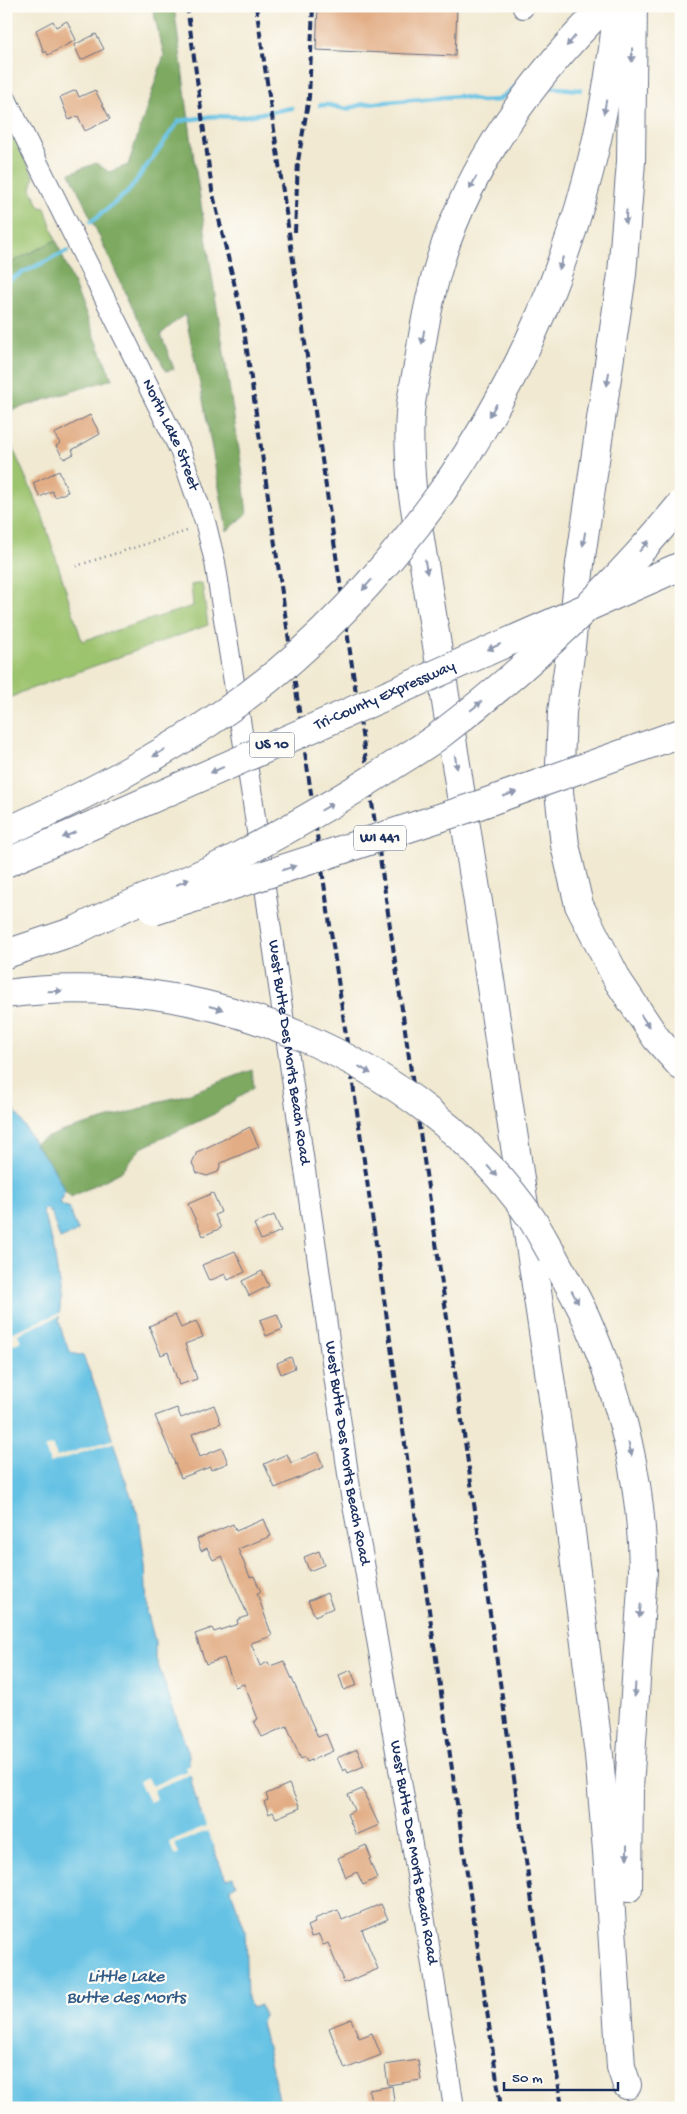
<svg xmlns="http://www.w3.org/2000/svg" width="687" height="2114" viewBox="0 0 687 2114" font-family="'Gochi Hand',sans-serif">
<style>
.green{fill:#9cc36d;stroke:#5c7966}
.forest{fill:#7da960;stroke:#4c6c5f}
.water{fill:#66c2e4;stroke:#4078a1}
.pier{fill:#f1e9d1}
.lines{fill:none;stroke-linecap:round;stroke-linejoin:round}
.stream{stroke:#66c2e4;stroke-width:4.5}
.building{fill:#e2ad85}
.minor-casing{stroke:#667086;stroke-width:22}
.highway-casing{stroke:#667086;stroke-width:30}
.path{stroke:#667086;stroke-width:2.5;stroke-dasharray:1 4;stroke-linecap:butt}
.minor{stroke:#fff;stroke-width:20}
.highway{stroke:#fff;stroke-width:28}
.rail{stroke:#1b2f5e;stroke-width:4;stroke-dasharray:8 4;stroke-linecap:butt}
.highway-bridge-casing{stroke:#667086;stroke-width:30;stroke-linecap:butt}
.highway-bridge{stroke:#fff;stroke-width:28}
.oneway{fill:#8d97ae}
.labels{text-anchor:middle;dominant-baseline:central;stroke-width:4.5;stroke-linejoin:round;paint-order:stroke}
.shield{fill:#fdfcf7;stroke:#5f6c8c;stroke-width:1}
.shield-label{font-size:15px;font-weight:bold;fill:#1b2f5e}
.street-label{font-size:16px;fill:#1b2f5e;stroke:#fdfcf7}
.water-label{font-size:18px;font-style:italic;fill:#325b86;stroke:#fdfcf7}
</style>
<rect width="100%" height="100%" fill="#fdfcf7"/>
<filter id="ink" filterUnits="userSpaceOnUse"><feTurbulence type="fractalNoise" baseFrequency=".02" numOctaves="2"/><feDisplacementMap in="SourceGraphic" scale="10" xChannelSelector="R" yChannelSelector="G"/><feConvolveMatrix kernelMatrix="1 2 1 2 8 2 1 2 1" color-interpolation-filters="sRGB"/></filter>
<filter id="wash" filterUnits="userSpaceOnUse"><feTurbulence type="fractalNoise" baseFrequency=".0096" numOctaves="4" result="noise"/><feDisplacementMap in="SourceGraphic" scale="20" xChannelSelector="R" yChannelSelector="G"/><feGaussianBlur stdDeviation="1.12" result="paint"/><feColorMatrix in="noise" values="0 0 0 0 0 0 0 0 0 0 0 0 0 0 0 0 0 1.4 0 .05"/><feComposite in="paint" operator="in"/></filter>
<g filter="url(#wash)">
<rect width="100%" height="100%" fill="#f1e9d1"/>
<!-- green -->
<g class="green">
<polygon points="6,122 34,177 31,189 40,207 45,208 56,240 6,265"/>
<polygon points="6,433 42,514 82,641 193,606 191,585 202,583 208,625 22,692 6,700"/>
</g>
<!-- forest -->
<g class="forest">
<polygon points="152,6 174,6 194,159 242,469 247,514 227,531 201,389 185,314 161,334 174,369 166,371 132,307 70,173 96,163 109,172 128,165 164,55"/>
<polygon points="56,240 112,379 6,412 6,265"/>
<polygon points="252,1070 254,1087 214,1114 141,1148 121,1172 71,1197 65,1191 52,1166 34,1143 60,1132 138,1110 156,1102 179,1097"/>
</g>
<!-- water -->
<path class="water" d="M6,1100L16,1112L36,1146L52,1166L65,1191L59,1203L69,1208L78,1231L60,1239L52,1215L48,1209L42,1210L53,1244L61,1297L59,1320L63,1336L71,1353L83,1356L98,1393L122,1471L139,1518L145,1565L147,1611L155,1642V1656L189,1755C188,1787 203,1818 215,1847L213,1848L226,1879L233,1877L236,1885L230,1888L245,1930L247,1999L252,2008L260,2005L263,2015L261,2022L281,2108H6Z"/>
<!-- pier -->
<g class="pier">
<polygon points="62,1312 62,1315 18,1334 21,1341 13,1345 8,1334"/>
<polygon points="114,1439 115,1442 50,1463 45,1448 52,1445 57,1457"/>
<polygon points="192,1763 193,1773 153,1790 157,1799 149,1802 139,1782 147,1778 152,1786 186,1771 185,1766"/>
<polygon points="204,1814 217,1847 215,1848 207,1831 175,1844 179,1854 175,1856 169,1842 206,1827 201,1815"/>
</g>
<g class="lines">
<!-- stream -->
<g class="stream">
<polyline points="547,87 580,90"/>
<polyline points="320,105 329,105 346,109 364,104 459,96 482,101 498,100 516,86 522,86"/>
<polyline points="91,222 128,192 179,121 214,116 240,117 292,108"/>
<polyline points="6,282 20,274 67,251"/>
</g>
</g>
<g id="blocks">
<!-- building -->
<g class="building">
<polygon points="318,6 457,6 455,56 316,50"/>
<polygon points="53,21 56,27 67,21 76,40 48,55 46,51 44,53 36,30"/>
<polygon points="96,34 104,49 81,60 74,45"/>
<polygon points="76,90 79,97 95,90 110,119 85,131 78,116 69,120 60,97"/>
<polygon points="90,415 100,434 72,450 74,454 64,459 56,446 60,443 54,434"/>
<polygon points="59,471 68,492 55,497 52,491 40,497 33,483"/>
<polygon points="250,1127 259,1147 221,1163 218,1172 207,1176 197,1173 192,1163 197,1152"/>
<polygon points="213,1193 221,1212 215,1215 221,1228 203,1236 188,1204"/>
<polygon points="274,1215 281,1231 261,1240 254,1224"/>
<polygon points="235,1251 245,1272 228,1280 225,1274 209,1281 202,1265"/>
<polygon points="262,1271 269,1286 249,1296 242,1281"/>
<polygon points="277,1314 283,1329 266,1336 260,1320"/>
<polygon points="175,1315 181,1328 196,1321 203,1337 185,1344 197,1379 179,1385 168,1352 161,1355 149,1326"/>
<polygon points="291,1357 295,1368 281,1374 277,1363"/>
<polygon points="214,1405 221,1423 192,1434 200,1457 222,1448 228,1463 211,1470 210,1467 181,1478 155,1416 177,1408 181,1418"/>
<polygon points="317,1452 324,1467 275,1488 264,1464 287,1454 291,1463"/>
<polygon points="264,1519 271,1536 238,1549 250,1577 254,1576 261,1592 257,1593 272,1636 251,1643 260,1666 268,1662 270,1666 284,1661 318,1737 326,1734 333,1751 307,1762 305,1757 301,1759 287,1726 262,1737 254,1721 258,1719 244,1684 235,1687 224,1658 206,1664 195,1634 212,1628 214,1632 238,1624 237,1620 248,1616 222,1556 213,1560 207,1548 201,1551 197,1539 233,1524 236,1531"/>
<polygon points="319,1551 324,1565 309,1571 304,1557"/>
<polygon points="327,1593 333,1608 315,1616 308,1601"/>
<polygon points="351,1670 357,1685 344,1690 339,1675"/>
<polygon points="357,1749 364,1766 348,1773 346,1769 343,1771 337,1758"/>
<polygon points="289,1784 300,1808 276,1818 273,1812 269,1814 264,1802 268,1800 266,1794"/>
<polygon points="362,1789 379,1825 356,1835 347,1814 355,1810 348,1795"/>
<polygon points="366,1845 371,1858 369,1859 377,1878 363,1885 357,1872 346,1877 338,1858"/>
<polygon points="381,1904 388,1919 362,1930 378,1969 344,1983 328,1943 323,1945 319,1935 311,1937 307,1926 315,1923 314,1919 338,1910 342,1920"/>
<polygon points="351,2019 359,2038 372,2033 381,2055 345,2069 329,2028"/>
<polygon points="418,2060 421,2080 388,2085 385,2065"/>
<polygon points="392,2086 395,2108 372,2108 369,2090"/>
</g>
</g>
</g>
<g filter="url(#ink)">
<use href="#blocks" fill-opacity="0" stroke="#667086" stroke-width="1"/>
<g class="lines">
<defs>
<g id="minor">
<polyline points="523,8 523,6"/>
<path id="s1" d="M6,99L180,450L206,525L215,562L252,796L351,1495L364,1563L428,1939L454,2108"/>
</g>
<g id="highway">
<path d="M605,6C534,76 471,163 441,258C431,290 425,321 420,354C417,374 411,394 410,414C408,439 410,464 412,489L482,927L560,1444L599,1755L607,1851L621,2067L627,2085"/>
<polyline points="633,6 631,162 622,274 580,564 570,655 562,712 559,792 565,845 579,905 618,981 656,1038 681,1066"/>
<path d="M441,493C542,350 599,189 617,15"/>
<polyline points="6,954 75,931"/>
<path d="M552,1254C563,1275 576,1296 586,1318C622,1401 642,1480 643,1571L629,1788L628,1888"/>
</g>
</defs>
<!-- minor casing -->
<use href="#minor" class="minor-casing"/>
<!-- highway casing -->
<use href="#highway" class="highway-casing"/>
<!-- path -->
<polyline class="path" points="76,566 190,530"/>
<!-- minor -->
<use href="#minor" class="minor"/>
<!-- highway -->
<use href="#highway" class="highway"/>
<!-- rail -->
<g class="rail">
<polyline points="187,6 212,190 242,316 501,2108"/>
<polyline points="256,6 562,2108"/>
<polyline points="295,232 298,161 309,97 313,6"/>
</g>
<defs>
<g id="highway-bridge">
<path d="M6,832C82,797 157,759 226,711C309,654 382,575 441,493"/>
<path id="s2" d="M6,863L681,566"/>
<polyline points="154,911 476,806 681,733"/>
<path d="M75,931C127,903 184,884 237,857C291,828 345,797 397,763C411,754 427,745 441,734C529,667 611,590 681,504"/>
<path d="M6,994C199,967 419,1057 531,1218C539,1230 545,1242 552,1254"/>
</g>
</defs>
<!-- highway-bridge casing -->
<use href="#highway-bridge" class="highway-bridge-casing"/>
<!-- highway-bridge -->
<use href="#highway-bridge" class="highway-bridge"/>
</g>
<!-- one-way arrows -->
<defs><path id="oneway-solid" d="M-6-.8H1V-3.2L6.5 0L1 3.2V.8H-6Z" transform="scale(1.25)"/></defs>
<g class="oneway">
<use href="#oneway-solid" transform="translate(571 41) rotate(130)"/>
<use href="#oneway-solid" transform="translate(632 55) rotate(91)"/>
<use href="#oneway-solid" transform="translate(605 107) rotate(100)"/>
<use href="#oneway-solid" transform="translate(473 183) rotate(117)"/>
<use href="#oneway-solid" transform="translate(626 217) rotate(94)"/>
<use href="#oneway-solid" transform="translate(561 263) rotate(108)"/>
<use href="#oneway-solid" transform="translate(423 337) rotate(99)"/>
<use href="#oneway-solid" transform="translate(608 379) rotate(98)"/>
<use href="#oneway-solid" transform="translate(493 410) rotate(121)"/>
<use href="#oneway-solid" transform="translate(584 539) rotate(99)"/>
<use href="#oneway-solid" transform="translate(644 546) rotate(-48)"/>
<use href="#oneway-solid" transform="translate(426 567) rotate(80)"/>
<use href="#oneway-solid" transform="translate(367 585) rotate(131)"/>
<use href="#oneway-solid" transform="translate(494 647) rotate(156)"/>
<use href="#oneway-solid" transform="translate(476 706) rotate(-39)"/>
<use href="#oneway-solid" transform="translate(159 753) rotate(149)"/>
<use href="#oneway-solid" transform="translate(456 762) rotate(81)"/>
<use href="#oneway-solid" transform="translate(217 770) rotate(156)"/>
<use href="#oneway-solid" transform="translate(510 794) rotate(-19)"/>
<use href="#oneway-solid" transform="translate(327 807) rotate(-30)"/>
<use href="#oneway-solid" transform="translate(69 835) rotate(156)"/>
<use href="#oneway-solid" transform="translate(289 868) rotate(-18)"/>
<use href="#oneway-solid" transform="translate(183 882) rotate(-25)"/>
<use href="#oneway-solid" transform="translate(55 991) rotate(-2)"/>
<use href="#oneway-solid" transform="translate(216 1008) rotate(15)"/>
<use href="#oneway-solid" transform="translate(645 1021) rotate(56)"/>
<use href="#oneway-solid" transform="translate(365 1070) rotate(31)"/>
<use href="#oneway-solid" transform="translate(492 1171) rotate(48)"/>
<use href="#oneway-solid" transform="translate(575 1297) rotate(62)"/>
<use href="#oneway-solid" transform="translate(630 1449) rotate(77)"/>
<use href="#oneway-solid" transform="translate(640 1611) rotate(96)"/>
<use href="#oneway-solid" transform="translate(635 1690) rotate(93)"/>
<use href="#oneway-solid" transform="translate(627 1852) rotate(90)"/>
</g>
</g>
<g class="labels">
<!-- shield labels -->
<g class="shield">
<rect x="249.5" y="732.5" width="45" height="25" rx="4"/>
<rect x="354" y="825.5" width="52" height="25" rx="4"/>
</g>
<g class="shield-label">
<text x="272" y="745">US 10</text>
<text x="380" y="838">WI 441</text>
</g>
<!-- street labels -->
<g class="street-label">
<text stroke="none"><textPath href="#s1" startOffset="374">North Lake Street</textPath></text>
<text stroke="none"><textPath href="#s2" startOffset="414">Tri-County Expressway</textPath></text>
<text stroke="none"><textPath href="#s1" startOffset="1005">West Butte Des Morts Beach Road</textPath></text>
<text stroke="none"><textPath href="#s1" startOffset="1410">West Butte Des Morts Beach Road</textPath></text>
<text stroke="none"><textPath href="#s1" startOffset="1815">West Butte Des Morts Beach Road</textPath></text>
</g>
<!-- water labels -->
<g class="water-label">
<text x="126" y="1977">Little Lake<tspan x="126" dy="21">Butte des Morts</tspan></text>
</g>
</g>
<!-- margin -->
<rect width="687" height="2114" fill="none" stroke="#fdfcf7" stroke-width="25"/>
<!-- scale -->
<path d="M504 2082v8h114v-8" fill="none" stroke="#1b2f5e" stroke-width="2.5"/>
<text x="512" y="2082" font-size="15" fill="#1b2f5e" stroke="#fdfcf7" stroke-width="4" paint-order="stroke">50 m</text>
</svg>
